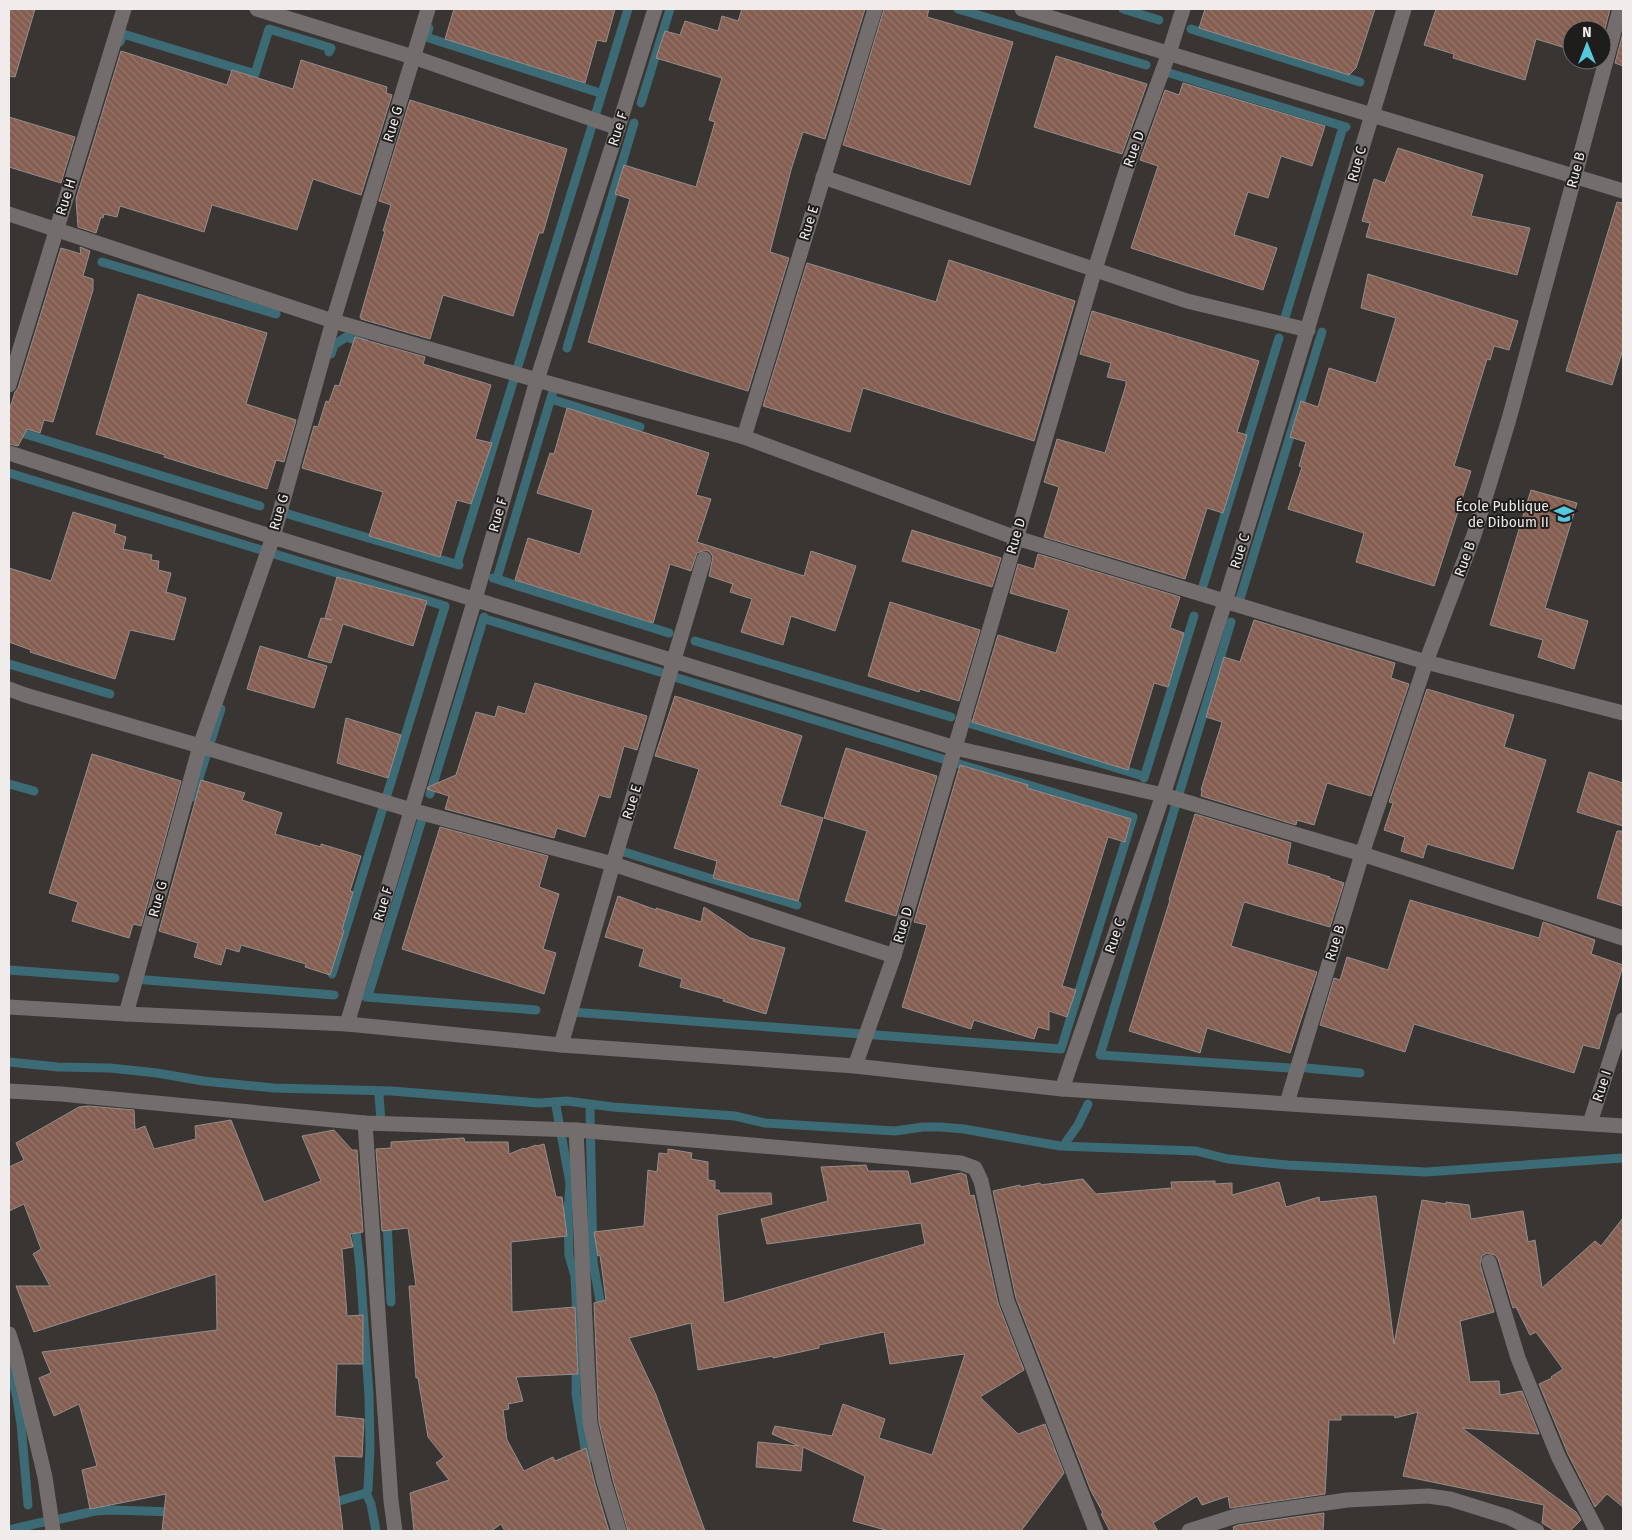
<svg xmlns="http://www.w3.org/2000/svg" width="1632" height="1540" viewBox="0 0 1632 1540" font-family="'Fira Sans',sans-serif">
<style>
.lines{fill:none;stroke-linecap:round;stroke-linejoin:round}
.stream{stroke:#3c6a75;stroke-width:9}
.building{fill:url(#building-back-hatch);stroke:#938e8c}
.street{stroke:#736e6d;stroke-width:15}
.labels{text-anchor:middle;dominant-baseline:central;stroke-width:4;stroke-linejoin:round;paint-order:stroke}
.street-label{font-size:14px;fill:#efeceb;stroke:#1f1d1c}
.poi-label{font-size:14px;fill:#efeceb;stroke:#1f1d1c;text-anchor:end}
</style>
<defs>
<pattern id="building-back-hatch" width="6" height="6" patternUnits="userSpaceOnUse" patternTransform="scale(1.25)"><rect width="6" height="6" fill="#845e51"/><path d="M-1 5l2 2M0 0l6 6M5-1l2 2" fill="none" stroke="#96756a"/></pattern>
</defs>
<rect width="100%" height="100%" fill="#393533"/>
<g class="lines">
<!-- stream -->
<g class="stream">
<polyline points="958,9 1146,65"/>
<polyline points="1123,9 1159,20"/>
<polyline points="429,28 426,37 600,93"/>
<polyline points="1191,29 1360,82"/>
<polyline points="120,42 123,34 255,74 269,29 331,48 329,52"/>
<polyline points="1163,71 1346,127"/>
<polyline points="641,103 670,9"/>
<polyline points="102,262 276,314"/>
<polyline points="1283,324 1343,127"/>
<polyline points="567,348 634,123"/>
<polyline points="331,354 334,345 346,337 365,343"/>
<polyline points="551,399 640,427"/>
<polyline points="9,429 260,506"/>
<polyline points="9,473 445,606 332,974"/>
<polyline points="278,511 459,565"/>
<polyline points="457,564 628,9"/>
<polyline points="493,578 669,633"/>
<polyline points="497,578 553,391"/>
<polyline points="1203,586 1279,338"/>
<polyline points="1239,602 1322,332"/>
<polyline points="485,619 660,672"/>
<polyline points="1231,622 1100,1055 1290,1068"/>
<polyline points="695,641 951,717"/>
<polyline points="9,664 110,694"/>
<polyline points="965,722 1143,776"/>
<polyline points="1144,778 1194,616"/>
<polyline points="9,784 34,791"/>
<polyline points="430,794 484,617"/>
<polyline points="193,797 221,709"/>
<polyline points="624,852 797,905"/>
<polyline points="9,970 115,978"/>
<polyline points="134,979 334,995"/>
<polyline points="368,996 423,816"/>
<polyline points="366,997 536,1010"/>
<polyline points="572,1012 1061,1049 1133,817 674,677"/>
<polyline points="9,1062 58,1067 110,1068 157,1073 203,1081 274,1088 392,1091 539,1103 567,1101 613,1107 735,1116 765,1123 895,1131 923,1127 940,1127 964,1129 1060,1146 1196,1151 1228,1159 1288,1165 1426,1172 1623,1158"/>
<polyline points="1306,1068 1360,1073"/>
<polyline points="379,1095 381,1121"/>
<polyline points="556,1106 570,1183 568,1213 569,1255 575,1276 577,1318 576,1394 587,1460"/>
<polyline points="590,1110 593,1262 600,1301"/>
<polyline points="1066,1142 1078,1125 1088,1104"/>
<polyline points="387,1220 391,1302"/>
<polyline points="355,1222 360,1267 369,1395 370,1447 368,1490 366,1493 371,1504 376,1531"/>
<polyline points="9,1365 17,1398 21,1424 28,1505"/>
<polyline points="329,1504 366,1493"/>
<polyline points="60,1519 95,1511 112,1510 175,1512"/>
<polyline points="9,1530 43,1522"/>
</g>
</g>
<!-- building -->
<g class="building">
<polygon points="9,9 35,9 15,77 9,76"/>
<polygon points="454,9 615,9 606,42 597,40 585,83 445,39"/>
<polygon points="742,9 865,9 825,139 803,132 791,170 770,252 789,258 748,391 588,342 630,199 615,194 624,165 696,187 715,122 709,120 722,78 656,58 665,31 680,35 685,21 718,31 722,16 738,21"/>
<polygon points="884,9 929,9 927,17 1013,42 970,185 843,145"/>
<polygon points="1205,9 1375,9 1356,68 1349,75 1199,28"/>
<polygon points="1436,9 1610,9 1602,40 1602,30 1572,30 1572,50 1536,39 1525,80 1453,58 1454,54 1424,45"/>
<polygon points="1623,33 1623,66 1615,63"/>
<polygon points="121,51 227,85 232,70 293,89 301,60 387,87 386,93 392,95 361,195 313,179 297,230 212,205 204,232 120,206 117,217 104,214 103,218 101,217 96,233 78,227 76,199"/>
<polygon points="1056,56 1147,84 1122,154 1034,127"/>
<polygon points="1183,83 1325,126 1312,166 1281,156 1268,198 1248,192 1234,235 1277,248 1263,290 1131,248 1158,166 1140,160 1165,90 1179,95"/>
<polygon points="410,100 567,149 543,233 539,233 513,316 443,295 430,339 361,319 360,317 385,231 383,231 391,205 379,201"/>
<polygon points="9,117 75,137 61,183 9,167"/>
<polygon points="1398,148 1483,175 1471,216 1530,228 1517,275 1366,237 1370,223 1362,221 1374,179 1385,183"/>
<polygon points="1617,202 1623,203 1623,349 1612,385 1566,371"/>
<polygon points="80,247 90,251 83,276 93,279 93,290 53,422 44,420 40,433 27,429 18,446 9,444 9,411 15,392 18,388 61,248 81,254"/>
<polygon points="949,260 1075,301 1034,441 863,388 850,432 763,406 807,263 936,302"/>
<polygon points="1368,274 1518,321 1509,350 1494,346 1490,360 1487,359 1454,466 1471,471 1434,586 1356,562 1364,533 1288,509 1302,467 1299,466 1306,442 1290,437 1301,401 1318,407 1329,368 1376,383 1396,318 1361,308"/>
<polygon points="138,294 267,333 246,404 296,420 284,462 276,460 267,489 164,457 165,455 96,434"/>
<polygon points="1092,311 1259,361 1237,432 1247,435 1223,513 1207,508 1185,579 1044,537 1059,487 1044,482 1057,439 1105,453 1126,385 1126,381 1107,377 1111,363 1080,354"/>
<polygon points="355,337 425,357 423,364 491,385 475,439 492,443 471,504 457,500 440,557 369,536 383,492 302,468 314,426 318,427 326,401 329,402 335,385 339,386"/>
<polygon points="567,408 709,453 696,495 711,499 697,542 804,576 811,551 856,566 835,631 791,616 783,645 741,632 752,599 730,592 733,584 709,576 713,557 710,552 706,550 697,553 691,571 670,564 653,623 515,580 528,538 580,554 593,510 537,493 550,453 554,454"/>
<polygon points="1531,490 1577,503 1545,608 1588,621 1574,669 1538,657 1543,640 1490,625"/>
<polygon points="73,512 116,525 114,533 126,537 123,549 152,555 151,560 159,561 158,570 171,573 166,592 186,598 174,640 130,630 115,679 30,652 31,650 9,642 9,568 51,581"/>
<polygon points="912,530 1001,558 992,587 902,561"/>
<polygon points="1038,554 1180,597 1170,628 1184,633 1168,687 1154,683 1128,770 972,722 998,635 1056,653 1069,610 1010,593 1018,564 1034,569"/>
<polygon points="337,577 427,601 413,646 343,624 331,663 308,657 321,618 332,620 325,618"/>
<polygon points="890,602 980,630 959,701 920,689 919,692 868,676"/>
<polygon points="1254,620 1395,663 1391,678 1409,684 1371,796 1327,783 1314,825 1297,820 1296,825 1201,796 1202,791 1201,790 1222,722 1206,717 1224,657 1240,662"/>
<polygon points="260,646 327,666 314,708 247,689"/>
<polygon points="535,683 647,716 637,750 624,746 610,798 599,795 585,837 557,828 554,838 445,809 449,796 427,789 428,787 456,775 476,712 495,717 498,706 525,714"/>
<polygon points="1427,689 1514,715 1504,747 1546,760 1513,869 1427,844 1423,858 1401,851 1405,837 1384,830 1393,803 1389,802"/>
<polygon points="675,696 802,736 780,805 823,818 798,901 713,878 717,861 674,848 699,769 655,756"/>
<polygon points="346,718 401,735 388,778 337,763"/>
<polygon points="846,748 937,776 896,916 845,901 867,831 824,818"/>
<polygon points="92,754 181,781 141,926 133,924 129,938 72,921 78,902 49,893"/>
<polygon points="960,765 1028,785 1027,788 1131,819 1125,842 1108,837 1062,986 1076,990 1067,1017 1049,1011 1049,1030 1038,1027 1034,1039 974,1020 971,1029 902,1007 927,925 914,922"/>
<polygon points="1589,772 1623,783 1623,826 1577,812"/>
<polygon points="201,780 245,793 242,800 282,813 275,834 321,847 321,844 361,856 350,891 353,892 342,930 344,931 330,975 305,967 306,964 241,945 239,952 226,948 221,965 194,957 198,943 159,931"/>
<polygon points="1195,814 1291,843 1287,864 1330,877 1329,878 1344,883 1330,927 1244,902 1231,946 1317,972 1290,1053 1207,1028 1200,1053 1129,1031 1170,900 1169,900"/>
<polygon points="440,827 548,856 539,887 559,894 543,949 556,953 544,994 402,949"/>
<polygon points="1617,831 1623,831 1623,906 1597,898"/>
<polygon points="618,896 656,910 656,908 701,922 704,907 750,938 785,948 766,1014 723,1001 724,999 680,987 682,979 639,966 644,949 605,937"/>
<polygon points="1410,900 1539,938 1543,922 1595,940 1591,954 1623,965 1599,1049 1583,1045 1574,1073 1414,1024 1405,1052 1320,1025 1334,978 1340,980 1347,957 1388,970"/>
<polygon points="88,1106 134,1110 135,1130 145,1126 154,1149 196,1139 195,1126 231,1120 264,1202 321,1181 302,1136 334,1130 352,1150 357,1150 363,1232 350,1234 353,1247 342,1249 347,1316 363,1315 363,1364 337,1364 335,1416 364,1419 362,1457 334,1456 343,1531 162,1531 166,1494 90,1509 82,1470 97,1466 79,1404 54,1416 39,1378 51,1373 42,1352 217,1330 216,1274 34,1332 16,1286 50,1286 33,1254 41,1249 24,1204 9,1211 9,1167 24,1160 16,1143 79,1107"/>
<polygon points="464,1138 465,1142 508,1142 509,1154 524,1148 525,1149 536,1145 537,1146 544,1144 556,1197 562,1197 567,1236 511,1242 512,1312 575,1307 578,1374 516,1377 523,1401 508,1404 509,1409 503,1410 507,1440 524,1471 553,1457 555,1461 586,1448 595,1484 609,1531 505,1531 501,1524 491,1531 414,1531 410,1493 449,1480 436,1463 444,1457 428,1437 418,1378 416,1378 409,1286 416,1286 408,1228 382,1231 376,1149 391,1148 391,1142"/>
<polygon points="668,1149 692,1153 691,1159 708,1162 708,1180 715,1181 715,1190 719,1190 720,1193 771,1193 772,1204 717,1215 724,1303 925,1244 921,1223 767,1244 761,1219 828,1201 821,1167 866,1165 868,1171 908,1171 911,1184 961,1173 966,1175 970,1196 974,1195 998,1303 1024,1370 980,1397 1018,1434 1045,1424 1064,1473 1021,1531 889,1531 853,1521 865,1476 803,1447 801,1471 756,1467 758,1442 799,1446 772,1434 775,1426 832,1436 843,1404 885,1419 879,1438 932,1455 965,1354 890,1364 884,1332 819,1345 819,1348 773,1358 773,1356 698,1370 691,1323 629,1338 656,1395 705,1531 628,1531 613,1480 599,1422 594,1303 606,1300 600,1255 598,1256 594,1232 644,1226 648,1170 657,1172 659,1153 668,1154"/>
<polygon points="1083,1179 1096,1194 1172,1188 1171,1182 1215,1181 1215,1184 1232,1183 1232,1195 1279,1182 1286,1207 1319,1197 1320,1202 1376,1196 1394,1344 1422,1200 1446,1204 1446,1202 1469,1205 1471,1219 1523,1211 1528,1242 1535,1240 1542,1288 1595,1241 1601,1246 1623,1218 1623,1507 1607,1494 1595,1507 1568,1454 1539,1384 1552,1378 1551,1377 1563,1369 1536,1332 1530,1335 1516,1307 1513,1308 1498,1259 1495,1255 1487,1253 1482,1256 1480,1264 1494,1312 1460,1321 1470,1382 1499,1381 1500,1395 1522,1391 1539,1434 1462,1428 1576,1512 1581,1520 1570,1531 1555,1531 1542,1523 1544,1505 1403,1476 1418,1412 1395,1418 1394,1415 1341,1415 1341,1420 1329,1420 1325,1494 1230,1508 1228,1496 1202,1505 1197,1496 1153,1523 1158,1531 1110,1531 1101,1514 1103,1513 1091,1491 1016,1298 993,1191 1020,1185 1020,1187 1040,1183 1041,1185"/>
<polygon points="1324,1513 1323,1531 1234,1531 1233,1527 1238,1525"/>
</g>
<g class="lines">
<!-- street -->
<g class="street">
<polyline points="257,9 413,57 618,128"/>
<polyline points="1022,9 1623,191"/>
<polyline points="823,177 1187,301 1308,330"/>
<polyline points="9,214 333,321 537,380 744,437 1016,538 1426,662 1623,713"/>
<polyline points="9,385 124,9"/>
<polyline points="744,437 875,9"/>
<polyline points="9,453 273,537 955,748 1163,795 1362,854 1623,938"/>
<polyline points="9,689 25,695 200,746 411,810 613,864 894,956"/>
<polyline points="9,1007 126,1014 347,1024 561,1045 855,1066 1062,1089 1623,1126"/>
<polyline points="126,1014 200,746 273,537 333,321 428,9"/>
<polyline points="347,1024 475,599 537,380 618,128 655,9"/>
<polyline points="561,1045 613,864 704,559"/>
<polyline points="855,1066 894,956 1095,269 1130,159 1169,53 1183,9"/>
<polyline points="1062,1089 1163,795 1225,602 1404,9"/>
<polyline points="9,1091 61,1094 365,1123 576,1130 961,1163 975,1168 981,1181 1007,1301 1096,1531"/>
<polyline points="1287,1103 1362,854 1426,662 1474,535 1509,419 1620,9"/>
<polyline points="365,1123 391,1501 395,1531"/>
<polyline points="1590,1123 1623,1020"/>
<polyline points="576,1130 590,1423 604,1482 619,1531"/>
<polyline points="1489,1262 1518,1358 1559,1458 1597,1531"/>
<polyline points="9,1334 16,1356 45,1477 53,1531"/>
<polyline points="1189,1531 1236,1516 1347,1500 1428,1496 1450,1499 1508,1517 1537,1531"/>
</g>
</g>
<!-- icons -->
<defs>
<symbol id="school-bare" viewBox="-9 -9 18 18"><path d="M0-5L7-2L0 1L-7-2ZM-4 1L0 2.5L4 1V4Q0 6-4 4Z" fill="#56c9e1" stroke="#1f1d1c" stroke-width="2.5" paint-order="stroke"/></symbol>
</defs>
<g fill-rule="evenodd">
<use href="#school-bare" x="1550" y="500" width="28" height="28"/>
</g>
<g class="labels">
<!-- street labels -->
<g class="street-label">
<text transform="translate(393 124) rotate(-73)">Rue G</text>
<text transform="translate(618 129) rotate(-72)">Rue F</text>
<text transform="translate(1134 149) rotate(-70)">Rue D</text>
<text transform="translate(1357 164) rotate(-74)">Rue C</text>
<text transform="translate(1576 170) rotate(-75)">Rue B</text>
<text transform="translate(66 197) rotate(-73)">Rue H</text>
<text transform="translate(809 223) rotate(-73)">Rue E</text>
<text transform="translate(279 512) rotate(-74)">Rue G</text>
<text transform="translate(498 515) rotate(-74)">Rue F</text>
<text transform="translate(1016 536) rotate(-74)">Rue D</text>
<text transform="translate(1240 551) rotate(-73)">Rue C</text>
<text transform="translate(1465 559) rotate(-70)">Rue B</text>
<text transform="translate(632 802) rotate(-73)">Rue E</text>
<text transform="translate(158 899) rotate(-75)">Rue G</text>
<text transform="translate(383 904) rotate(-73)">Rue F</text>
<text transform="translate(903 925) rotate(-74)">Rue D</text>
<text transform="translate(1115 936) rotate(-71)">Rue C</text>
<text transform="translate(1335 943) rotate(-73)">Rue B</text>
<text transform="translate(1602 1086) rotate(-72)">Rue I</text>
</g>
<!-- poi labels -->
<g class="poi-label">
<text x="1549" y="506">École Publique<tspan x="1549" dy="16">de Diboum II</tspan></text>
</g>
</g>
<!-- border -->
<rect width="1632" height="1540" fill="none" stroke="#efeceb" stroke-width="20"/>
<!-- north arrow -->
<g transform="translate(1587 45)"><circle r="24" fill="#1f1d1c" stroke="#72706f"/>
<path d="M0-4L9 19L0 12L-9 19Z" fill="#56c9e1"/>
<text y="-8" font-size="14" font-weight="bold" text-anchor="middle" fill="#efeceb">N</text>
</g>
</svg>
